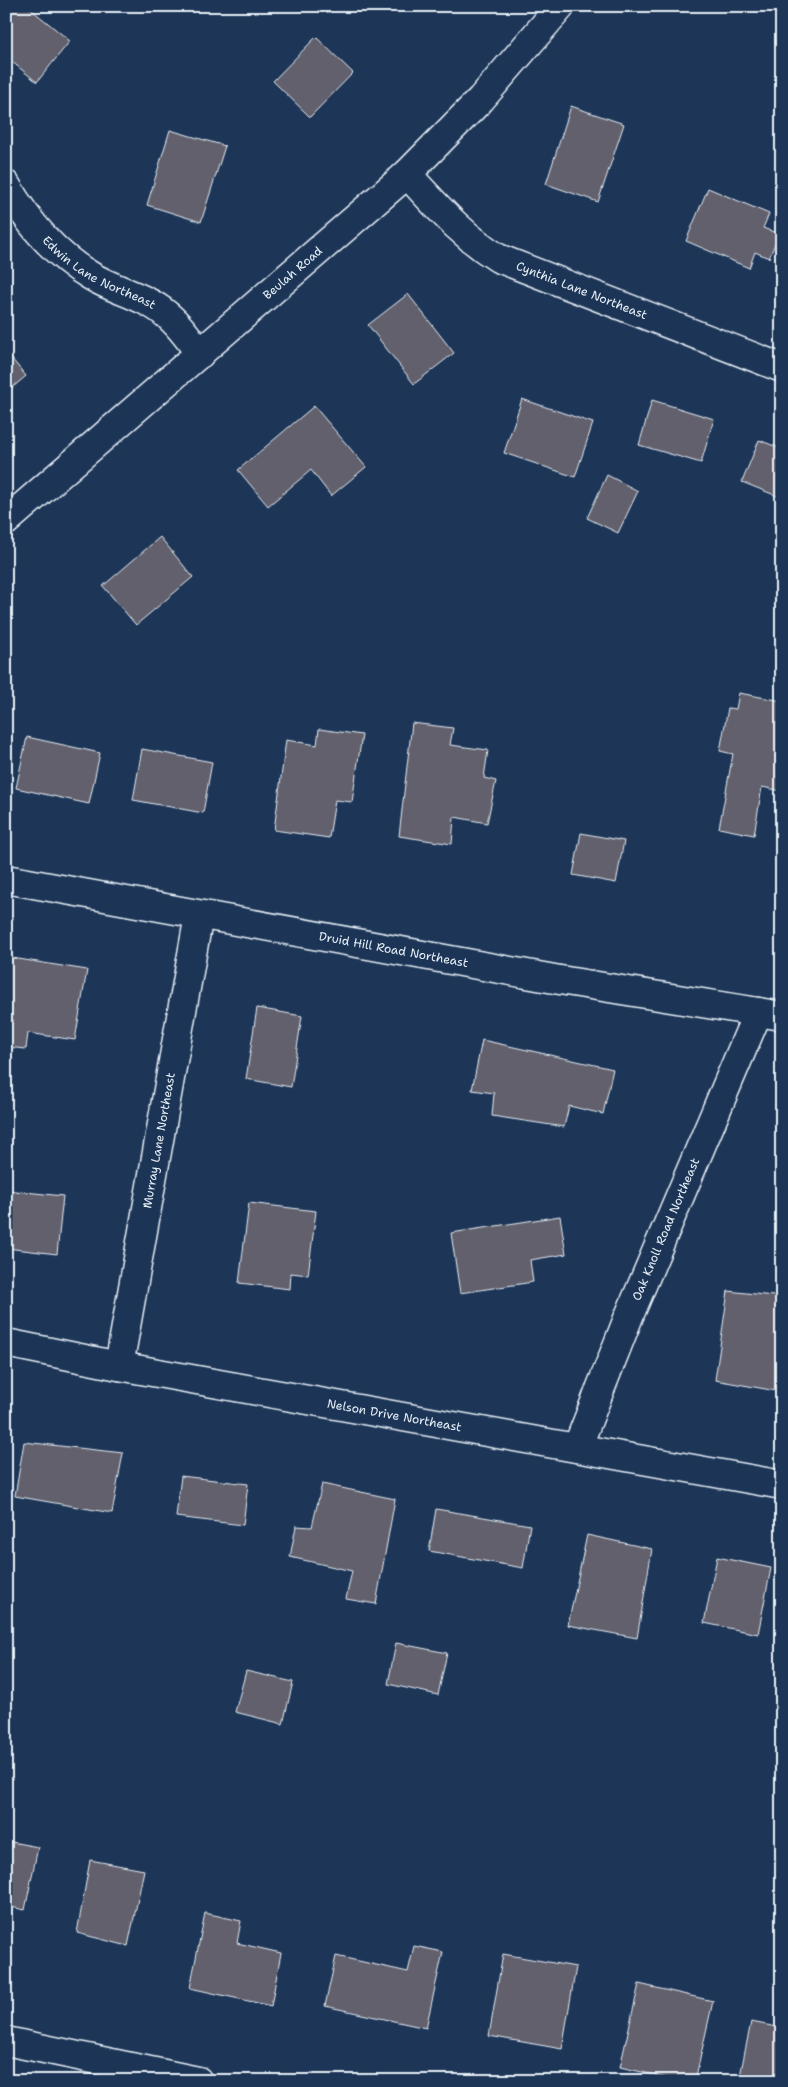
<svg xmlns="http://www.w3.org/2000/svg" width="788" height="2087" viewBox="0 0 788 2087" font-family="'Shantell Sans',sans-serif">
<style>
.building{fill:#62606c;stroke:#e8f1f8}
.lines{fill:none;stroke-linecap:round;stroke-linejoin:round}
.minor-casing{stroke:#e8f1f8;stroke-width:31}
.tertiary-casing{stroke:#e8f1f8;stroke-width:31}
.secondary-casing{stroke:#e8f1f8;stroke-width:31}
.minor{stroke:#1d3557;stroke-width:28}
.tertiary{stroke:#1d3557;stroke-width:28}
.secondary{stroke:#1d3557;stroke-width:28}
.labels{text-anchor:middle;dominant-baseline:central;stroke-width:4;stroke-linejoin:round;paint-order:stroke}
.street-label{font-size:12px;fill:#e8f1f8;stroke:#1d3557}
</style>
<rect width="100%" height="100%" fill="#1d3557"/>
<filter id="ink" filterUnits="userSpaceOnUse"><feTurbulence type="fractalNoise" baseFrequency=".02" numOctaves="2"/><feDisplacementMap in="SourceGraphic" scale="10" xChannelSelector="R" yChannelSelector="G"/><feConvolveMatrix kernelMatrix="1 2 1 2 8 2 1 2 1" color-interpolation-filters="sRGB"/></filter>
<g filter="url(#ink)">
<!-- building -->
<g class="building">
<polygon points="6,6 27,6 70,41 37,82 6,57"/>
<polygon points="735,6 747,6 742,12"/>
<polygon points="316,37 353,73 310,117 273,81"/>
<polygon points="571,106 624,124 598,202 546,184"/>
<polygon points="170,130 225,146 201,222 147,205"/>
<polygon points="708,188 769,214 763,228 779,234 769,258 755,252 749,268 686,241"/>
<polygon points="408,294 454,353 414,384 368,325"/>
<polygon points="6,352 26,376 6,393"/>
<polygon points="522,399 593,423 575,477 504,453"/>
<polygon points="652,400 714,419 701,463 639,445"/>
<polygon points="314,406 366,467 331,496 311,470 268,506 238,470"/>
<polygon points="759,440 782,449 782,498 742,482"/>
<polygon points="607,475 638,491 618,533 587,518"/>
<polygon points="160,537 193,577 136,625 103,586"/>
<polygon points="739,693 782,701 782,791 762,787 754,835 719,828 733,754 720,751 728,708 736,709"/>
<polygon points="412,723 453,728 450,745 488,750 484,778 496,781 487,823 454,817 452,844 399,836"/>
<polygon points="319,729 362,735 352,802 335,800 329,838 274,830 286,740 317,745"/>
<polygon points="27,737 100,753 89,804 16,788"/>
<polygon points="142,749 212,762 203,813 133,800"/>
<polygon points="581,833 624,841 616,883 573,875"/>
<polygon points="6,957 87,970 75,1040 28,1033 26,1049 6,1047"/>
<polygon points="257,1008 302,1016 291,1087 246,1079"/>
<polygon points="482,1040 613,1069 603,1114 569,1106 564,1127 492,1116 494,1093 472,1090"/>
<polygon points="6,1190 63,1196 57,1254 6,1248"/>
<polygon points="249,1203 316,1211 308,1275 291,1273 290,1289 239,1283"/>
<polygon points="560,1216 566,1254 530,1260 533,1282 460,1293 451,1233"/>
<polygon points="728,1291 782,1297 782,1392 715,1380"/>
<polygon points="24,1442 123,1453 112,1513 15,1496"/>
<polygon points="181,1476 248,1484 243,1525 176,1517"/>
<polygon points="322,1484 395,1499 376,1604 346,1599 352,1571 290,1557 296,1526 312,1527"/>
<polygon points="436,1509 530,1525 523,1568 429,1551"/>
<polygon points="587,1535 652,1549 637,1638 568,1625"/>
<polygon points="717,1557 771,1568 758,1634 704,1623"/>
<polygon points="396,1643 447,1653 438,1695 388,1684"/>
<polygon points="246,1671 293,1682 283,1724 235,1712"/>
<polygon points="6,1841 38,1847 25,1910 6,1906"/>
<polygon points="90,1860 144,1870 128,1946 77,1933"/>
<polygon points="205,1913 241,1921 237,1943 281,1953 271,2006 190,1988"/>
<polygon points="414,1946 443,1952 426,2028 325,2006 336,1956 408,1972"/>
<polygon points="503,1954 576,1967 562,2049 489,2036"/>
<polygon points="639,1984 713,2001 695,2081 681,2081 620,2067"/>
<polygon points="751,2022 782,2028 782,2081 739,2081"/>
</g>
<g class="lines">
<defs>
<g id="minor">
<path id="s1" d="M407,174C437,206 460,234 498,258L782,368"/>
<path id="s2" d="M6,185C27,221 55,255 91,276C114,290 145,296 166,314C180,325 190,340 200,354"/>
<path id="s3" d="M6,879L560,980L782,1016"/>
<path id="s4" d="M6,1343L119,1366L782,1485"/>
<path id="s5" d="M119,1366L199,915"/>
<path id="s6" d="M577,1448L629,1316L758,1012"/>
</g>
<polyline id="tertiary" points="6,2041 198,2081"/>
<g id="secondary">
<path id="s7" d="M6,521L407,174L481,99L561,6"/>
</g>
</defs>
<!-- minor casing -->
<use href="#minor" class="minor-casing"/>
<!-- tertiary casing -->
<use href="#tertiary" class="tertiary-casing"/>
<!-- secondary casing -->
<use href="#secondary" class="secondary-casing"/>
<!-- minor -->
<use href="#minor" class="minor"/>
<!-- tertiary -->
<use href="#tertiary" class="tertiary"/>
<!-- secondary -->
<use href="#secondary" class="secondary"/>
</g>
</g>
<g class="labels">
<!-- street labels -->
<g class="street-label">
<text stroke="none"><textPath href="#s2" startOffset="131">Edwin Lane Northeast</textPath></text>
<text stroke="none"><textPath href="#s7" startOffset="379">Beulah Road</textPath></text>
<text stroke="none"><textPath href="#s1" startOffset="214">Cynthia Lane Northeast</textPath></text>
<text stroke="none"><textPath href="#s3" startOffset="394">Druid Hill Road Northeast</textPath></text>
<text stroke="none"><textPath href="#s5" startOffset="229">Murray Lane Northeast</textPath></text>
<text stroke="none"><textPath href="#s6" startOffset="236">Oak Knoll Road Northeast</textPath></text>
<text stroke="none"><textPath href="#s4" startOffset="395">Nelson Drive Northeast</textPath></text>
</g>
</g>
<!-- margin -->
<rect width="788" height="2087" fill="none" stroke="#1d3557" stroke-width="25"/>
<rect x="12" y="12" width="763" height="2062" fill="none" stroke="#e8f1f8" stroke-width="2" filter="url(#ink)"/>
</svg>
